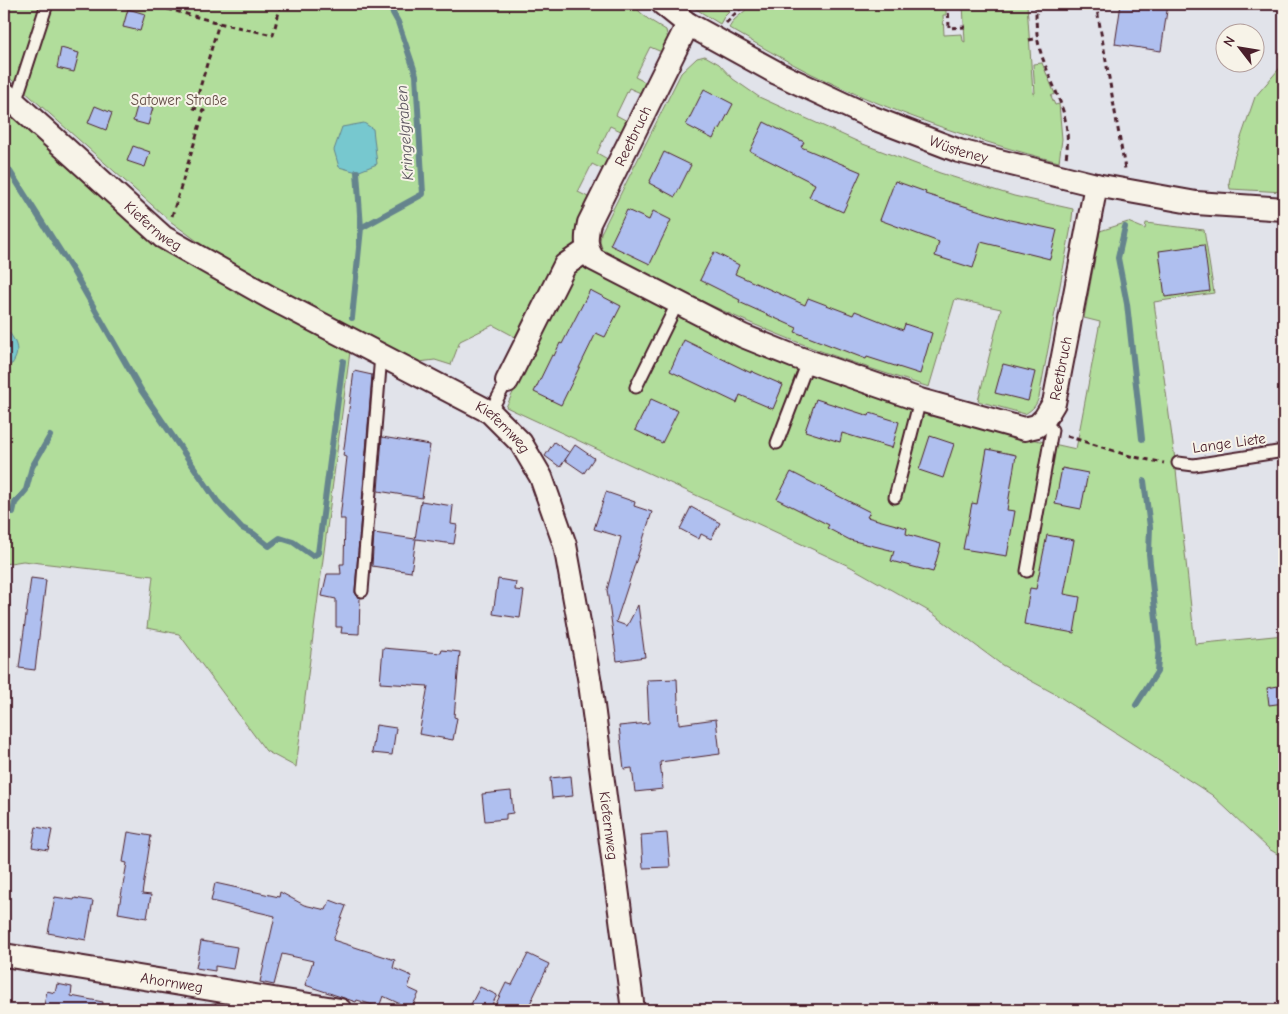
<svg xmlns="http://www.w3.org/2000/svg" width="1288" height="1014" viewBox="0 0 1288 1014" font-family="'Comic Neue',sans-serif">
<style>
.green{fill:#b1dd9b;stroke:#7e7e63}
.water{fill:#77c8cf;stroke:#65848d}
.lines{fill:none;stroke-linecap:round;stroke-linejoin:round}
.stream{stroke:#65848d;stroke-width:6}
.building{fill:#afbfef;stroke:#4a1f2b}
.lane-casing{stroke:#4a1f2b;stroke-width:15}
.street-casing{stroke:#4a1f2b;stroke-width:26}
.path{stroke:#4a1f2b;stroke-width:3;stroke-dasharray:5 4;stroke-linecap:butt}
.lane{stroke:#f7f3e8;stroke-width:11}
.street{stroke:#f7f3e8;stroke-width:22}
.labels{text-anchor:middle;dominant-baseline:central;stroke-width:4;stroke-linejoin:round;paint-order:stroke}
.park-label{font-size:15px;fill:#644e47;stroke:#f7f3e8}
.street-label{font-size:15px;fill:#4a1f2b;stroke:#f7f3e8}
.water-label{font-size:16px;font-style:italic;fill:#58525c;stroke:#f7f3e8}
</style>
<rect width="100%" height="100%" fill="#e1e3ea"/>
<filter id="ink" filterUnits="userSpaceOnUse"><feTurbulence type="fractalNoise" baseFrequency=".02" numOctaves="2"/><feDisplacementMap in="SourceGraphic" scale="10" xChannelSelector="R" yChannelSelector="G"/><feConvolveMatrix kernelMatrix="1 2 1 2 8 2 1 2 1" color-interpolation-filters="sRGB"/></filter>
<g filter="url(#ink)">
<!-- green -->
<g class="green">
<polygon points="4,4 631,4 648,19 666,30 668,40 664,53 650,47 635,77 649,84 643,94 629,88 616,115 629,122 625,133 610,126 597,153 611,161 606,171 592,164 578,192 592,199 575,249 521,340 493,325 460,341 451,365 435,360 411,363 216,255 170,221 4,73"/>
<polygon points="688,4 737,4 724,17 720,24"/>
<path d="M753,4H946V15H943L944,35L962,34L963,41L965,42L963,4H1027L1033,94L1035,93L1033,64L1042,63L1055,94L1051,96L1055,105L1059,104L1062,139L1059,162C975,141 891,112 812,74C784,60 757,44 729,28L734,20Z"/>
<path d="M705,56L719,64L733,79L759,97L863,144L940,173L1014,196L1073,209L1071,227L1039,397C1036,406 1033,409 1025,414L978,401L1001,309L955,299L929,387C877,371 825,354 775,333C716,310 660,280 603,251L600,242L601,233L681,73L697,58Z"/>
<polygon points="1284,63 1284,192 1230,189 1229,183 1234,158 1255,97"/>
<polygon points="4,107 119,212 351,344 296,767 266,751 179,634 147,628 153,576 23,561 4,564"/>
<polygon points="1128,222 1145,229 1146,223 1204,230 1214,293 1154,302 1174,452 1195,644 1284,635 1284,858 1269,849 1212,795 1057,695 1002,665 932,613 851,567 506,407 571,273 585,265 843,385 959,423 1076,449 1100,322 1084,318 1100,231"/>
</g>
<!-- water -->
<g class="water">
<polygon points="364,123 373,129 377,164 357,172 339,167 334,150 342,127"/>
<path d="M4,328H6C15,340 22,350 12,364L4,365Z"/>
</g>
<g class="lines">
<!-- stream -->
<g class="stream">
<polyline points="4,162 73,271 141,390 217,501 242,528 254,534 269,546 280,538 293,542 313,556 318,553 343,361"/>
<polyline points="357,172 361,228"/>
<polyline points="1125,227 1118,258 1127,304 1142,439"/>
<polyline points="352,318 361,228 423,194 416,75 398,22 388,4"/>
<polyline points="13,512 15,503 26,490 32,467 50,436"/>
<polyline points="1136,705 1157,672 1159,647 1149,554 1150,527 1144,481"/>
</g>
</g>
<!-- building -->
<g class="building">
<polygon points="1121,4 1168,4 1161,51 1115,44"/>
<polygon points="128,9 145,14 140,31 123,27"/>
<polygon points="61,48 79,53 74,72 57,68"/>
<polygon points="704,89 733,104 720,129 718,128 713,139 686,125"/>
<polygon points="138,103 153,108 148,125 133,121"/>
<polygon points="95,106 112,113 106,130 88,123"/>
<polygon points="764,122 804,142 801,147 861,172 843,212 809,197 815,184 750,151"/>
<polygon points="133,146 150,152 145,167 127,161"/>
<polygon points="664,152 691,165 675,197 649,183"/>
<polygon points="895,181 926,192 925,194 1010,220 1057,230 1050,259 981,242 973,268 935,256 939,242 880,220"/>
<polygon points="627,210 649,220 653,211 671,220 650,264 610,245"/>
<polygon points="1204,245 1210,291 1165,297 1159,251"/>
<polygon points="714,252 739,265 735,274 805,305 808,298 853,315 855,311 903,330 905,324 932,333 920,374 867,357 866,359 795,332 797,328 739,302 740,300 700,280"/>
<polygon points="590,290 621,306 605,337 596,333 561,405 534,392 552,355 554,356 560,343 562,344"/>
<polygon points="684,340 751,373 751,371 783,385 773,409 740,395 737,403 670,371"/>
<polygon points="1003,364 1035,372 1028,401 995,393"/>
<polygon points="354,371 372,375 355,590 355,595 360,598 359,634 341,633 342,627 336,627 336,599 322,596 327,574 341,574 340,564 344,564 345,519 340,519 347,457 343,456"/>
<polygon points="651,399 678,411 662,443 635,430"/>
<polygon points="816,399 869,416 870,413 899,422 892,448 842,433 840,442 805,431"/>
<polygon points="930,436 954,444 943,478 919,470"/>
<polygon points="382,437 430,445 422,498 378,491"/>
<polygon points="554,442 570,453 560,467 545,456"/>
<polygon points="575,445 594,458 584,473 565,460"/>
<polygon points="987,449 1016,455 1007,510 1015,511 1007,556 963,549 972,503 977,504"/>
<polygon points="1062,468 1088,473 1081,509 1055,504"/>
<polygon points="791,472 870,512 867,517 907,528 906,534 941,544 933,572 891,561 894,551 850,540 827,528 829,525 777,499"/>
<polygon points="606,492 635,502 634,506 652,512 616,622 627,626 638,605 645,657 617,661 607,590 621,537 594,529"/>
<polygon points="421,501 453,506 451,524 457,525 454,544 416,539 411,572 372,566 374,533 415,539"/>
<polygon points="691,507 720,523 711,539 701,534 699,539 680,529"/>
<polygon points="1047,535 1074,540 1064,594 1080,597 1074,633 1024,624 1030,588 1036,589"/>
<polygon points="31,578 46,580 35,670 19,668"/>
<polygon points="498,579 516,582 515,590 524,591 520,618 493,614"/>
<polygon points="383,648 441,653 442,650 460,652 454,717 457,718 453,740 419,734 428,686 380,683"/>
<polygon points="677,679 679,724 716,719 720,754 660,762 663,789 635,792 632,768 624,769 619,726 649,723 647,680"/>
<polygon points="1284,685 1284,703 1269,705 1267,688"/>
<polygon points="376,725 396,728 392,755 372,753"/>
<polygon points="571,776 573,796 552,798 550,778"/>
<polygon points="511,791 513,813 506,814 506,819 485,821 482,794"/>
<polygon points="36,827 52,830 48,850 32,847"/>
<polygon points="128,832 151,836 142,894 151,895 147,918 118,913 127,863 123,862"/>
<polygon points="667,833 670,867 643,868 641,835"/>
<polygon points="215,883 279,897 280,892 304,905 326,910 330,900 346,906 333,940 395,960 393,968 412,976 408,988 419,993 411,1009 383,996 379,1007 357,1000 356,1002 305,985 313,961 282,954 274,985 260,982 275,916 211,901"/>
<polygon points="55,897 74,900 75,898 93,901 86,940 48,933"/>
<polygon points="201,941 237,947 233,969 215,966 215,971 196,968"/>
<polygon points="528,954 549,964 527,1010 493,1010 506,983 512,985"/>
<polygon points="57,984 72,987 71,996 103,1002 102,1010 43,1010 47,991 55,993"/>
<polygon points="480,987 497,995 489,1010 468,1010"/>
</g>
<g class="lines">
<defs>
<g id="lane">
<polyline points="15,103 47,4"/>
<polyline points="636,387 678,302"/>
<polyline points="490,412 507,381"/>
<polyline points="777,443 808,362"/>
<polyline points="1178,463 1194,465 1284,451"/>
<polyline points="895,497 920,400"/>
<polyline points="1027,571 1052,430 1043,420"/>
<polyline points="362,591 381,355"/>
</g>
<g id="street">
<path id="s1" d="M663,4L688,24L777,73L873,118L959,151L1096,185L1196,203L1284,209"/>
<path id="s2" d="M688,24L589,223C586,237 585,247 593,259L743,336L793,356L920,400L1024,429L1037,426L1045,418L1054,403L1096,185"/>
<path id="s3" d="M4,93L163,237L271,298L490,412L521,443L541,477L565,545L590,683L633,1010"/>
<polyline points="507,381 565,265 587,250"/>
<path id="s4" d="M4,955L340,1010"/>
</g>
</defs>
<!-- lane casing -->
<use href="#lane" class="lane-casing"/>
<!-- street casing -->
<use href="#street" class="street-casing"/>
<!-- path -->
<g class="path">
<polyline points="150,4 219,23 273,35 281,4"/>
<polyline points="948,4 949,28 965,27"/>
<path d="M1036,4C1036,19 1036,36 1040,50C1052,90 1073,113 1066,158"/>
<polyline points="1096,4 1125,169"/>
<polyline points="726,23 745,4"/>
<polyline points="1029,40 1038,38"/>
<polyline points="172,216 204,111 194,108 219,23"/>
<polyline points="1067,436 1130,456 1164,463"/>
</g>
<!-- lane -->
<use href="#lane" class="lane"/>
<!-- street -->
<use href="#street" class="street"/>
</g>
</g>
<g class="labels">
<!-- park labels -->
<g class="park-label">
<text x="179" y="100">Satower Straße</text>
</g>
<!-- street labels -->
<g class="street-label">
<text transform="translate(633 136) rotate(-64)">Reetbruch</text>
<text stroke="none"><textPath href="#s1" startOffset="331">Wüsteney</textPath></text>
<text stroke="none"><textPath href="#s3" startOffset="200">Kiefernweg</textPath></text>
<text stroke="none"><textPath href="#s2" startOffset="802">Reetbruch</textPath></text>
<text stroke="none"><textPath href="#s3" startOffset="605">Kiefernweg</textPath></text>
<text transform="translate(1229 443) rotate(-8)">Lange Liete</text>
<text stroke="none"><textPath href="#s3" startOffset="1025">Kiefernweg</textPath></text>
<text stroke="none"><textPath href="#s4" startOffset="170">Ahornweg</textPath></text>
</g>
<!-- water labels -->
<g class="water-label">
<text transform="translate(405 133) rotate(-94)">Kringelgraben</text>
</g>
</g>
<!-- margin -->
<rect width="1288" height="1014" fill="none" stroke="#f7f3e8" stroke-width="20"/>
<rect x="10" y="10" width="1268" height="994" fill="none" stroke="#4a1f2b" stroke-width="2" filter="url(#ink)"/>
<!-- north arrow -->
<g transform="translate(1240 48) rotate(301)"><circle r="24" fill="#f7f3e8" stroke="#b29e9c"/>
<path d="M0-4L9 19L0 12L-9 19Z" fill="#4a1f2b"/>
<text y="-8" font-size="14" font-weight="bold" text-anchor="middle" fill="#4a1f2b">N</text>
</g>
</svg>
